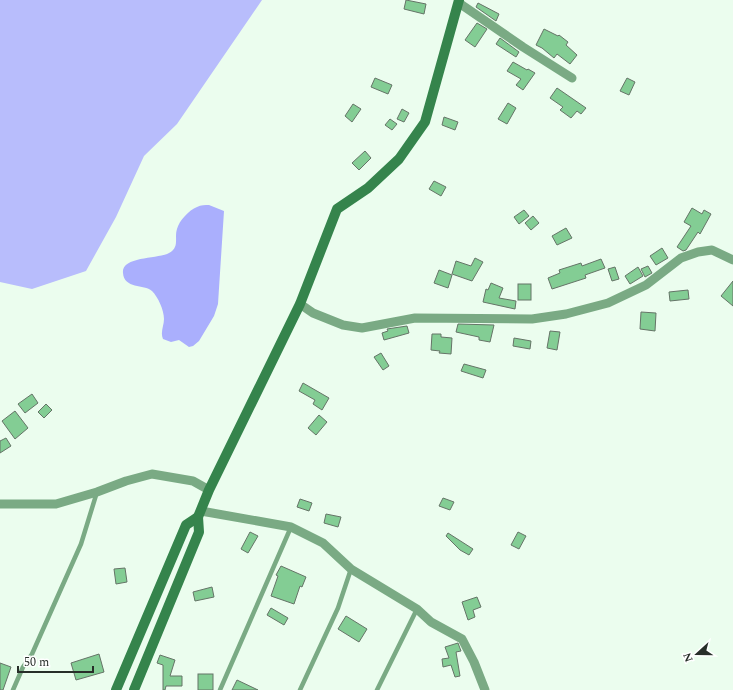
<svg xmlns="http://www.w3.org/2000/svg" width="733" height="690" viewBox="0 0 733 690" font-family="Spectral,serif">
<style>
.forest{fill:#b8bdfc}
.water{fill:#aaaffd}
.building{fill:#83cd94;stroke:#657467}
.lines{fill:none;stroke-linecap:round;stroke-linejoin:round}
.lane{stroke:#7aaa84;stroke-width:4.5}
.street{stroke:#7aaa84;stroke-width:9}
.secondary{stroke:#35844c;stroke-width:10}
</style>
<rect width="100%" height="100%" fill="#ebfdee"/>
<!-- forest -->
<polygon class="forest" points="0,0 262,0 177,124 144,156 116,217 86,271 32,289 0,282"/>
<!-- water -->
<path class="water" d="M209,205L224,211L218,304L214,316L199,341L193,346L189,347L179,340L171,342L163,339C160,332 164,326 164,319C164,310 158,297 152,291C144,284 124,289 123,273C121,256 159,259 169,253C180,247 174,238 177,229C179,221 189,210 197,207C201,205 205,205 209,205Z"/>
<!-- building -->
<g class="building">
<polygon points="406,0 426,4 424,14 404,9"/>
<polygon points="478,3 499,14 496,21 476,7"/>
<polygon points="477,23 487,29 475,47 465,40"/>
<polygon points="544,29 558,36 559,35 568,42 566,45 577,55 570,64 557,54 554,58 542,48 536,45"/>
<polygon points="500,38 519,52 516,57 496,44"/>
<polygon points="513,62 527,70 528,69 535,73 523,90 516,85 521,79 507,71"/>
<polygon points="375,78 392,85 388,94 371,87"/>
<polygon points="627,78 635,82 629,95 620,91"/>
<polygon points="557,88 586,108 581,114 577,111 571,118 560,110 563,107 550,98"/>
<polygon points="508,103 516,108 507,124 498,119"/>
<polygon points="353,104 361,109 352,122 345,116"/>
<polygon points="402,109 409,113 404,122 397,119"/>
<polygon points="444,117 458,122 455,130 442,125"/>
<polygon points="390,119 397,124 392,130 385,125"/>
<polygon points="365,151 371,158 359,170 352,163"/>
<polygon points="434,181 446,187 441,196 429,189"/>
<polygon points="692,208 702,214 704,210 711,214 700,234 698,232 686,250 683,251 677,247 691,226 684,222"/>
<polygon points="524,210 529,216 519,224 514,217"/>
<polygon points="533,216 539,223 531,230 525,223"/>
<polygon points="566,228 572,238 557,245 552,236"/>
<polygon points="662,248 668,258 656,265 650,256"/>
<polygon points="475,258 483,262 472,281 452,274 456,261 471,266"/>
<polygon points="601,259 605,268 585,275 586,278 552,289 548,278 560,273 559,270 581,263 582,266"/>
<polygon points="648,266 652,273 645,277 641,269"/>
<polygon points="615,267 619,279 612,281 608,269"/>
<polygon points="638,267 643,276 630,284 625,276"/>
<polygon points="439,270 452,275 448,288 434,283"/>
<polygon points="733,281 733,306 721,296"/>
<polygon points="491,283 503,288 499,298 516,301 515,309 483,302 486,289 488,290"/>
<rect x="518" y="284" width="13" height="16"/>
<polygon points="688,290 689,299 670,301 669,292"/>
<polygon points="641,312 656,313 655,331 640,329"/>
<polygon points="458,324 494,325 490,342 479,340 479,337 456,332"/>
<polygon points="407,326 409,333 384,340 382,333 388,331 387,329"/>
<polygon points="550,331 560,332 557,350 547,348"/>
<polygon points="432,334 441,334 441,337 452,338 451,354 439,353 440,351 431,350"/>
<polygon points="514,338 531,341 530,349 513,346"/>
<polygon points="381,353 389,366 383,370 374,357"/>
<polygon points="464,364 486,370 483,378 461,371"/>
<polygon points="303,383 329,398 322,410 313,404 315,400 299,391"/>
<polygon points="32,394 38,403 25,413 18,404"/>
<polygon points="46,404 52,410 44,418 38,412"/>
<polygon points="15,411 28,428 15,439 2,421"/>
<polygon points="319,415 327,422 316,435 308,428"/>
<polygon points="6,438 11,446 0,453 0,441"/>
<polygon points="443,498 454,502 450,510 439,506"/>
<polygon points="300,499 312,503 309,511 297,507"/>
<polygon points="326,514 341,517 338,527 324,523"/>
<polygon points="250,532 258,536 248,553 241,549"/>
<polygon points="518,532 526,536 519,549 511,545"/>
<polygon points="448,533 473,549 469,555 460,550 446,536"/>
<polygon points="281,566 306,577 302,587 300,586 294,604 271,596 278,576 276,575"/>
<polygon points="125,568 127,582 116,584 114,569"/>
<polygon points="212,587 214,597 195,601 193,592"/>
<polygon points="477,597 481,607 473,610 475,617 468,620 462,602"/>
<polygon points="271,608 288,618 284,625 267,615"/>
<polygon points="346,616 367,629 359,642 338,629"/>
<polygon points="458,643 461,651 456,652 460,676 455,677 451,665 443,667 442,659 449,658 445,647"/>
<polygon points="99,654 104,672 76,680 71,663"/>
<polygon points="160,655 175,660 170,676 182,676 182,686 166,686 165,690 163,690 163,665 157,663"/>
<polygon points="0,663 11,667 3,690 0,690"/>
<rect x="198" y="674" width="15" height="16"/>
<polygon points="237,680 258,690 232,690"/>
</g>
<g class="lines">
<!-- lane -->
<g class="lane">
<polyline points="13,690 23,667 32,654 81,544 97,492"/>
<polyline points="220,690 291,527"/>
<polyline points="300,690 338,608 351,569"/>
<polyline points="377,690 417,609"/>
</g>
<!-- street -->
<g class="street">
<polyline points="459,3 523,47 572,78"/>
<polyline points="300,304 313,313 343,325 362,328 415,318 532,319 566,314 608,303 646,285 681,258 698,252 712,250 733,260"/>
<polyline points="0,504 56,504 97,492 126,481 152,474 193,481 209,490"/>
<polyline points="201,511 291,527 323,543 351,569 417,609 431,622 462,639 474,662 485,690"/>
</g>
<!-- secondary -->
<g class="secondary">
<polyline points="116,690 186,525 198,517"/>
<polyline points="134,690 199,532 198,517 209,490 300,304 337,209 368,188 399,159 425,122 459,0"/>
</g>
</g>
<!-- north arrow -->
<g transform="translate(697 654) rotate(249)" stroke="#ffffff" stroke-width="3" paint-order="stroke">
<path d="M0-3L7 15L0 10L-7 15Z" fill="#272e29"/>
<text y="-6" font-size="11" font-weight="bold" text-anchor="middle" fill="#272e29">N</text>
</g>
<!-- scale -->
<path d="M18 666v6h75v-6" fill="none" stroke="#272e29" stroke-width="2"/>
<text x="24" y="666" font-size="12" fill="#272e29" stroke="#ffffff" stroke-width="3" paint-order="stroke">50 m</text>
</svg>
